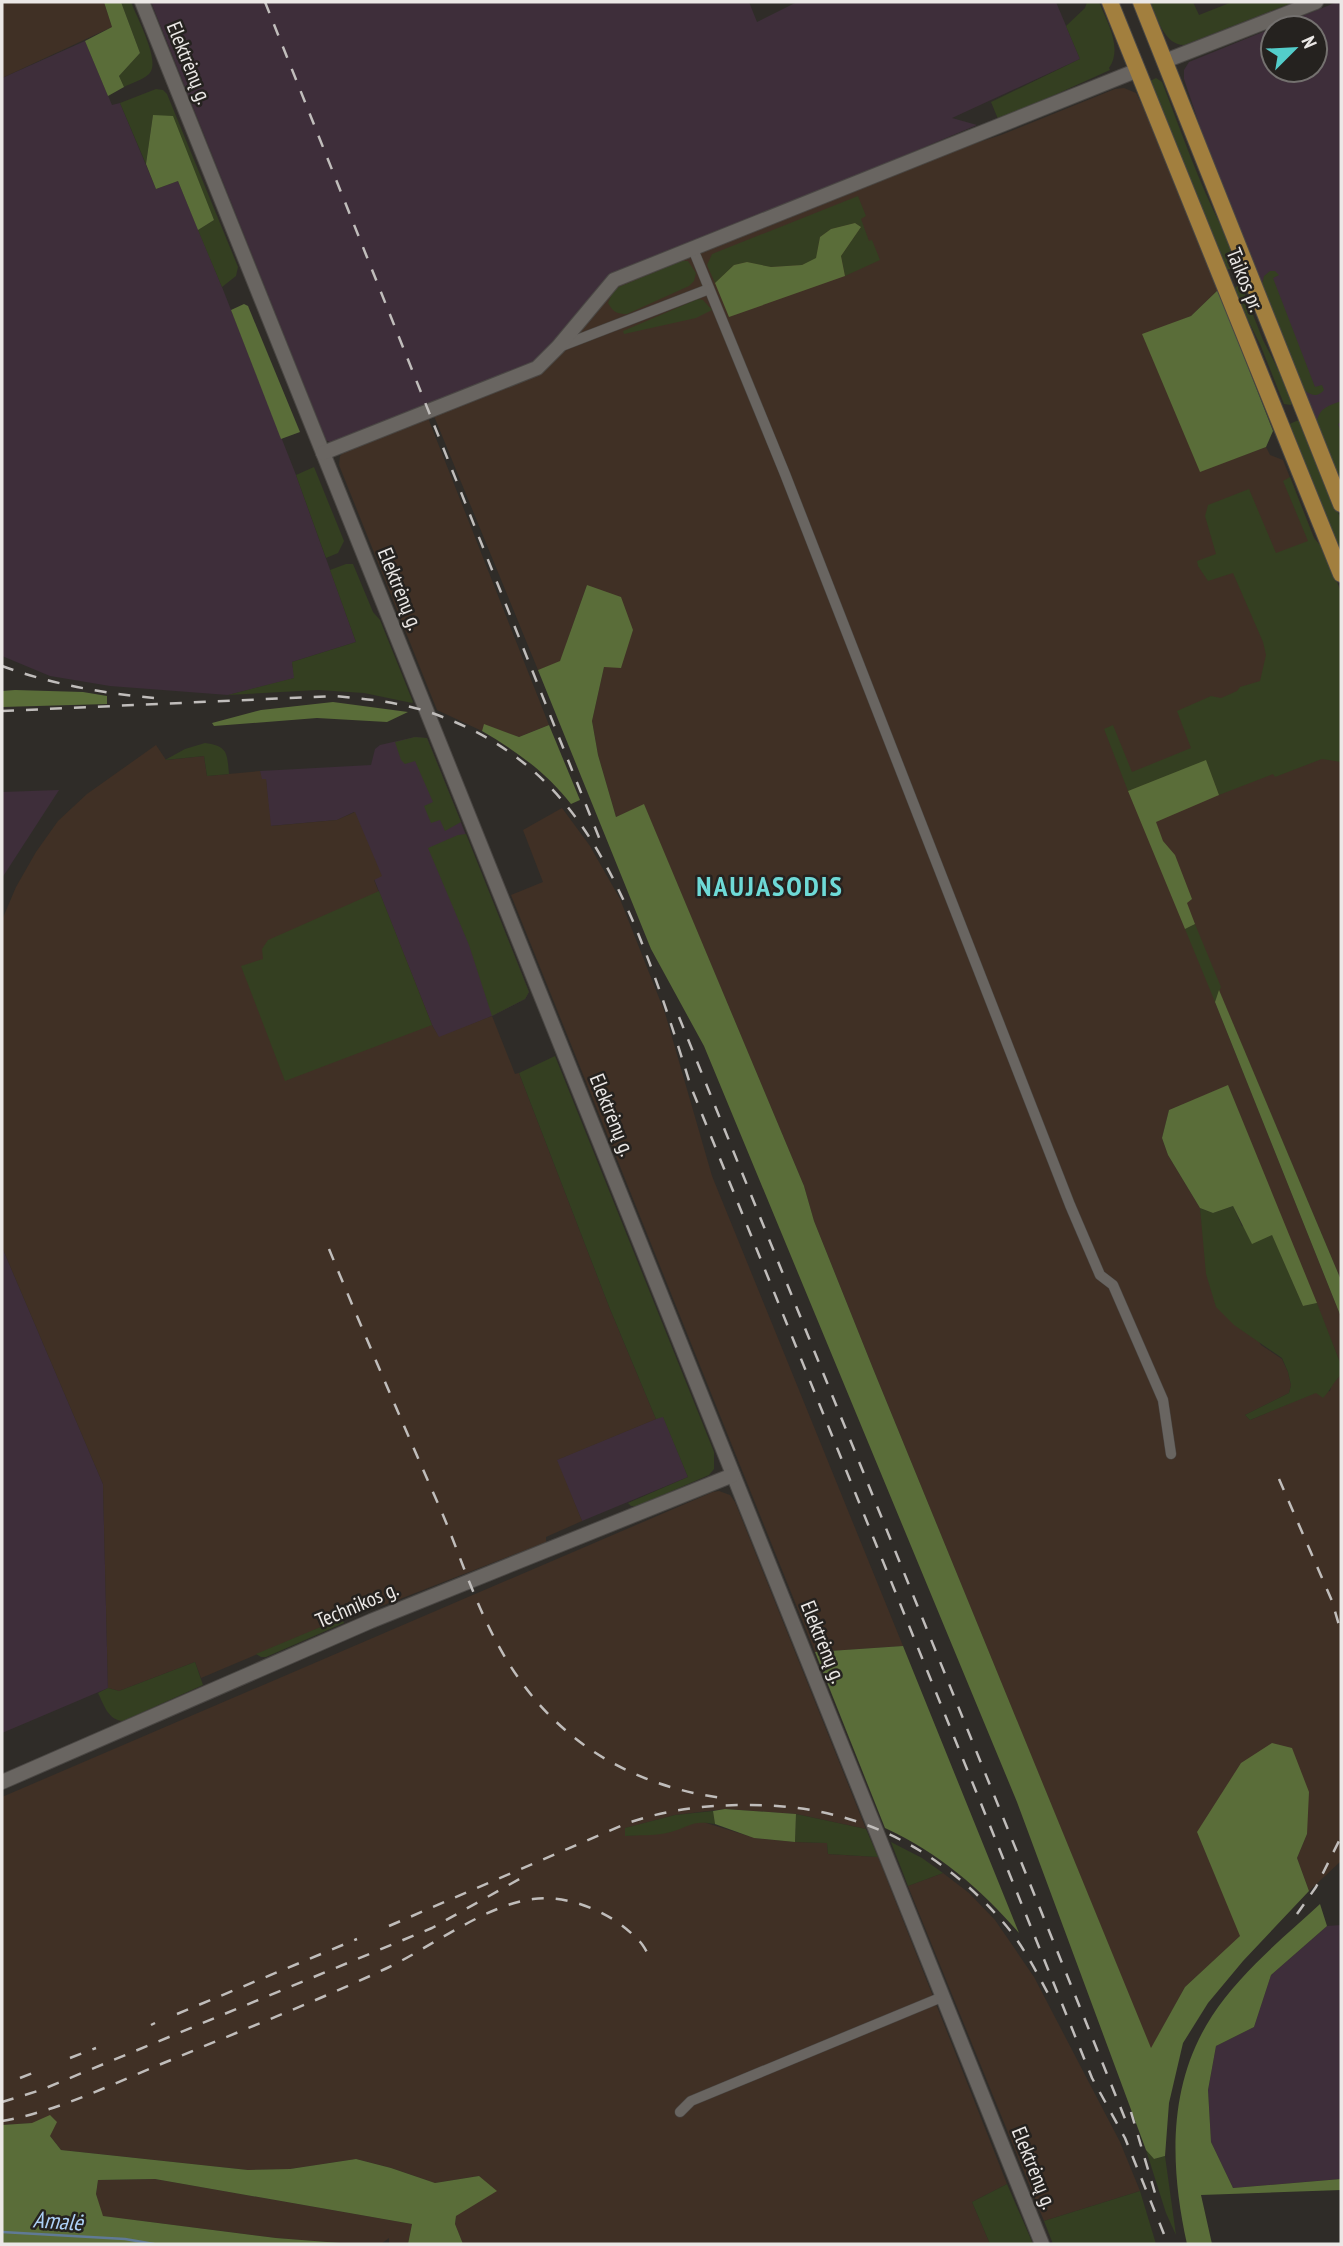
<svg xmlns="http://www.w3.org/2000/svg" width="1343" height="2246" font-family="'PT Sans Narrow',sans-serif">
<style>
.commercial{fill:#3e2e3a;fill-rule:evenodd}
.industrial{fill:#403025}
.green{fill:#343f21}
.forest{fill:#5a6d39}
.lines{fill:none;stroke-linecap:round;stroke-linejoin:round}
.stream{stroke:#607a95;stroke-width:2.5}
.street-casing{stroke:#4a4744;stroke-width:11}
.secondary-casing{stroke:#4a4744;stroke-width:16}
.primary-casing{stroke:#4a4744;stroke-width:18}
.street{stroke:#696561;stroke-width:10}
.secondary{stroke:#696561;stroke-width:14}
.primary{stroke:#a27f3e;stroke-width:16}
.rail{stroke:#c0bdbb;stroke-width:2.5;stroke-dasharray:12 12;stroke-linecap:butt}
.labels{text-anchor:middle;stroke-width:5;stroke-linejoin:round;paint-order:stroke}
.street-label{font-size:21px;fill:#ebe8e6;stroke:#25221f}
.water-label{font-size:23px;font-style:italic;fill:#add0f6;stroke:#25221f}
.district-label{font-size:28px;font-weight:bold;letter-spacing:2px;fill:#6edad7;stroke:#25221f}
</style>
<rect width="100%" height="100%" fill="#2f2c28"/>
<!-- commercial -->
<g class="commercial">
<polygon points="151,2 749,2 757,22 797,2 1056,2 1080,59 952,118 977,125 796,201 534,365 333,444 326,440"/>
<path d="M1337,2H1341V486L1214,168L1184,79V70L1189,62ZM1273,28H1315V70H1273Z"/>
<polygon points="85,41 112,105 120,103 156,189 178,181 222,287 296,475 356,642 292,662 295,678 228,695 110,686 50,676 2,656 2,78"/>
<polygon points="415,737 427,738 529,992 525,999 492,1016 439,1038 432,1025 374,879 381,876 354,812 337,820 270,826 266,780 261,779 260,771 371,765 375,749 380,745"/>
<polygon points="59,790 2,878 2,792"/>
<polygon points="2,1247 103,1484 108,1688 2,1733"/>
<polygon points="663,1416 688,1477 582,1521 556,1460"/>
<polygon points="1341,1925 1341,2179 1233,2188 1211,2142 1208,2090 1216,2046 1254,2027 1271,1975 1327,1926"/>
</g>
<!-- industrial -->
<g class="industrial">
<polygon points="2,2 104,2 112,27 2,78"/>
<polygon points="1124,88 1136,93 1141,103 1144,103 1218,290 1191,316 1143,335 1200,471 1266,447 1270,455 1283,460 1314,538 1324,550 1341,592 1341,1280 1219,991 1215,1002 1341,1317 1341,1365 1228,1086 1169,1110 1162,1138 1168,1155 1200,1208 1204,1240 1261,1345 1282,1359 1288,1372 1291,1385 1289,1393 1245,1415 1250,1420 1316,1392 1330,1391 1332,1383 1341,1375 1341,1861 1309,1891 1297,1858 1307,1834 1197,1832 1241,1936 1185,1987 1151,2049 874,1371 814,1221 804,1186 644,805 616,817 598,755 592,721 604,667 587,585 560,662 538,670 434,416 539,374 612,287 964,147 1001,135 1115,89"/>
<polygon points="428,418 549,725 519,737 484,725 482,731 437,710 339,465 340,456 344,452"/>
<polygon points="156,745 166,760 204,756 207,776 260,771 262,779 266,779 271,826 337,820 355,812 382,876 374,880 432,1025 439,1037 492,1016 515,1074 519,1073 610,1309 656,1419 557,1460 582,1521 546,1537 546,1542 400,1599 381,1606 376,1604 201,1678 195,1662 119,1691 108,1688 103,1484 2,1247 2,920 16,887 36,852 58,821 87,794"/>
<polygon points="562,808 590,846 620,899 665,1013 712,1176 903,1646 815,1652 511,895 543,882 523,830"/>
<polygon points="719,1491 730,1495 735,1502 866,1829 796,1814 725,1809 675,1815 626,1828 625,1836 670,1832 690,1823 703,1822 755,1838 795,1842 827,1843 828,1854 878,1857 1007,2184 972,2202 990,2244 463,2244 455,2224 456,2216 479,2176 435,2183 391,2168 356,2159 290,2169 248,2170 61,2150 50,2136 32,2123 2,2125 2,1797 713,1492"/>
<polygon points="943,1873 969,1893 995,1920 1034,1977 1120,2142 1140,2191 1044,2221 908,1886"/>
<polygon points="155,2179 412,2224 408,2244 389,2244 389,2238 381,2244 353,2244 276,2238 102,2216 96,2194 98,2180"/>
</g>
<!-- green -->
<g class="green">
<path d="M121,2H131C136,16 162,63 149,74C143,80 131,83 124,87L119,76L140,53Z"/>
<path d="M1087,2H1099C1107,22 1123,48 1109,68L1110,70L1003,118L998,119L991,102L1080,59L1066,26L1085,8Z"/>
<path d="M1150,2H1193L1199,15L1232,2H1294L1184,45C1164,45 1157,17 1150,2Z"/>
<path d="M1156,78L1162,82C1181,131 1198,181 1222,228C1228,239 1239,256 1235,269H1227L1224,266L1150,84V81Z"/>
<polygon points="156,89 163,90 167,94 238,267 236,276 222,287 198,230 214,220 153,115 146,164 120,103"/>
<polygon points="858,196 866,216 861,219 869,241 872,240 880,260 845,276 841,256 861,227 855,223 831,229 820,237 816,259 802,265 770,267 747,262 734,265 715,283 707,265 712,254"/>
<path d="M682,261H688L696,273L694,281L689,286L627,314C617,314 613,312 608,303L614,289Z"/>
<path d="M1270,271H1275L1279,275L1273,278L1315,387L1322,385L1324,390C1316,400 1306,393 1300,385L1262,285L1264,276Z"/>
<polygon points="1240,285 1242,287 1263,340 1293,399 1291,405 1284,404 1260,344 1234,292 1234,288"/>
<polygon points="698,299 703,300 712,310 696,318 624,334 623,331"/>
<path d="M1341,401V422L1338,424L1341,432V486L1317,421C1320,407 1329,406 1341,401Z"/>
<polygon points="1301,419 1341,520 1341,559 1287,425"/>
<polygon points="314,467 344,541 338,553 326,558 296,475"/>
<polygon points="1290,477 1314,538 1324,550 1341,592 1341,762 1322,759 1275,777 1273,774 1219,795 1206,761 1128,791 1104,729 1113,725 1132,772 1191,748 1177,711 1211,696 1221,698 1237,691 1240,687 1260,681 1266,655 1263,642 1233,573 1208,581 1198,566 1197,561 1216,554 1205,516 1208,505 1249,489 1276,553 1308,541 1283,481"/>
<polygon points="346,564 353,564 373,612 380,620 413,702 412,703 364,693 318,690 228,695 294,678 292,662 356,642 330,570"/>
<polygon points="415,737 427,738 461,822 445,831 440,820 431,823 424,806 433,802 415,761 405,764 401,760 395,742"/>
<path d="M205,743C228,746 227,753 229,774L207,776L204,756L165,760L185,749Z"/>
<polygon points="466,834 529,992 525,999 492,1016 469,945 428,848 458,835"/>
<polygon points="379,891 432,1025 285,1081 241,966 263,959 262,949 268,940"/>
<polygon points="1195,924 1221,987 1215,1002 1185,929"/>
<polygon points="555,1056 714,1452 714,1469 709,1475 637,1506 631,1506 628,1503 688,1477 663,1417 656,1419 610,1309 519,1073"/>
<path d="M1233,1206L1242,1226L1272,1234L1303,1306L1317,1303L1341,1365V1375C1333,1382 1331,1390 1323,1398L1316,1393L1250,1420L1245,1415L1289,1393L1291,1385L1288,1372L1282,1358L1234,1325L1216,1307L1206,1274L1200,1208L1213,1213Z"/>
<polygon points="342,1618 344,1623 266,1657 261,1657 256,1654"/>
<path d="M195,1662L203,1685L123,1721C108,1720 104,1705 98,1693L108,1688L119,1691Z"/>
<path d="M713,1811L715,1824C692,1820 691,1826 671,1832C657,1836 639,1835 625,1836V1828L675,1815Z"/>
<polygon points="796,1814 866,1829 878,1857 828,1854 827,1843 795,1842"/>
<polygon points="891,1842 922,1858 943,1873 908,1886"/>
<polygon points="1146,2150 1154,2159 1165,2156 1176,2235 1166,2213"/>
<polygon points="1007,2184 1033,2244 990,2244 972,2202"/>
<polygon points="1140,2191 1156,2244 1053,2244 1044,2221"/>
</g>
<!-- forest -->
<g class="forest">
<polygon points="104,2 121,2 140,53 119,76 124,87 108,96 85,41 112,27"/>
<polygon points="153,115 173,116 214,220 198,230 178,181 156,189 146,164"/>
<polygon points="855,223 861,227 841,256 845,276 729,317 715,283 734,265 747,262 771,267 802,265 816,258 820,237 831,229"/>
<polygon points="1218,290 1273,431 1266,447 1200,472 1142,334 1191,316"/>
<polygon points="244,304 248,306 300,432 281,439 231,310"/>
<polygon points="587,585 621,597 633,630 621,668 604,667 592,721 598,755 616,817 644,804 804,1186 814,1221 874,1371 1151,2048 1185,1987 1240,1936 1197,1832 1241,1763 1272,1743 1292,1748 1309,1792 1307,1834 1297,1858 1309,1891 1243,1961 1208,2003 1183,2043 1169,2103 1165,2156 1154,2159 1146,2150 1017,1802 704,1046 651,949 538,670 560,661"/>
<polygon points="15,690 83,692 107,696 107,704 2,707 2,691"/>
<polygon points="333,702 408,712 387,722 317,718 214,726 212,723 261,710"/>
<path d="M484,724L519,737L549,725L580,800L571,804C546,772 516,751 482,731Z"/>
<polygon points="1206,760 1219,795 1156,822 1163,841 1175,855 1192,899 1187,903 1195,924 1185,929 1128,791"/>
<polygon points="1219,990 1341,1280 1341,1317 1215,1002"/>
<polygon points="1228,1085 1317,1303 1303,1306 1272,1235 1252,1244 1233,1206 1213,1213 1200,1208 1168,1155 1162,1138 1169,1110"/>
<path d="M903,1646L1019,1933C981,1889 939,1853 885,1828L815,1652Z"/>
<polygon points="725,1809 796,1814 795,1842 754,1838 715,1824 713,1811"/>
<path d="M1320,1904L1327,1926L1271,1975L1254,2027L1216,2046L1208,2090L1211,2142L1233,2188L1341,2179V2190L1201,2195L1212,2244H1187C1170,2167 1167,2085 1212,2016C1240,1973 1283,1938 1320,1904Z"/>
<polygon points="50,2115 57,2122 50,2136 61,2150 248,2170 290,2169 356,2159 391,2168 435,2183 479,2176 497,2191 456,2216 455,2224 463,2244 408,2244 412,2224 155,2179 98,2180 96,2194 103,2216 276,2238 353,2244 2,2244 2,2125 32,2123"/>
</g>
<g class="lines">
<!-- stream -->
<polyline class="stream" points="2,2232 125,2239 154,2244"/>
<defs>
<g id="street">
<polyline points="693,249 785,474 1070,1205 1100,1275 1113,1285 1163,1400 1171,1454"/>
<polyline points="559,347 709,289"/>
<polyline points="680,2112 691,2101 942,1997"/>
</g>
<g id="secondary">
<polyline points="142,2 1042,2244"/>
<polyline points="1165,61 1316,2"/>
<polyline points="323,453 537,368 558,347 614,280 1138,70"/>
<polyline points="2,1782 371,1621 733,1475"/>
</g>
<g id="primary">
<polyline points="1110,2 1341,574"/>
<polyline points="1141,2 1341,504"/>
</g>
</defs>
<!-- street casing -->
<use href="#street" class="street-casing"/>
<!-- secondary casing -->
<use href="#secondary" class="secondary-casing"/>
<!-- primary casing -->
<use href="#primary" class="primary-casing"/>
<!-- street -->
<use href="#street" class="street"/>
<!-- secondary -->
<use href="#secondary" class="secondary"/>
<!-- primary -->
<use href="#primary" class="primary"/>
<!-- rail -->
<g class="rail">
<polyline points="265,2 600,840"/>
<path d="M2,666C51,684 101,693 154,698"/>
<path d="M2,711L335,696C367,699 398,702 429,712C540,750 591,823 635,926C657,979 674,1032 691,1087L1092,2078L1125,2138L1168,2244"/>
<polyline points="679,1017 1128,2126"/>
<path d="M329,1249C365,1336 402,1422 440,1508C459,1552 473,1598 496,1641C543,1731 620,1784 722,1798"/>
<polyline points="1279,1479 1332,1601 1341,1632"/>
<polyline points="1297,1914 1316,1887 1341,1837"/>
<path d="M389,1926L625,1824C665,1810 703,1805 745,1805C850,1804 934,1843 1003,1922C1024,1946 1038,1975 1053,2003"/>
<polyline points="177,2014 357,1939"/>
<polyline points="151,2025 155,2023"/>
<polyline points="70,2058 96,2048"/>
<polyline points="20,2078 35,2072"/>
<polyline points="2,2102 41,2090 432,1928 523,1877"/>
<polyline points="1131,2112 1155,2193"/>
<path d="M2,2121C60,2111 116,2082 171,2060C242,2030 315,2002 385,1969C430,1948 485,1905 533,1899C568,1894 614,1913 638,1940C643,1944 646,1951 650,1957"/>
</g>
</g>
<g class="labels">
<!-- street labels -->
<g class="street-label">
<text transform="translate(189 63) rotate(68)" y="7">Elektrėnų g.</text>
<text transform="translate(1245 280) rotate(68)" y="7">Taikos pr.</text>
<text transform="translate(400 589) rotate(68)" y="7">Elektrėnų g.</text>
<text transform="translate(612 1115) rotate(68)" y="7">Elektrėnų g.</text>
<text transform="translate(357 1605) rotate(-23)" y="7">Technikos g.</text>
<text transform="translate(823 1642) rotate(68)" y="7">Elektrėnų g.</text>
<text transform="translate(1034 2168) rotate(68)" y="7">Elektrėnų g.</text>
</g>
<!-- water labels -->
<g class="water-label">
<text transform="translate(58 2221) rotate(4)" y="8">Amalė</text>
</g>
<!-- district labels -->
<g class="district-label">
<text x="770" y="896">NAUJASODIS</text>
</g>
</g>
<!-- border -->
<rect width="1343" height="2246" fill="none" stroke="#ebe8e6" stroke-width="7"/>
<!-- north arrow -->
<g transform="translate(1294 49) rotate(66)"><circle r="33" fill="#25221f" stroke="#74716f" stroke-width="2"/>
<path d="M0-5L12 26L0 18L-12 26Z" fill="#53cdca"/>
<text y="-10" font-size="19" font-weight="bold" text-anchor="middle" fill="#ebe8e6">N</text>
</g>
</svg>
